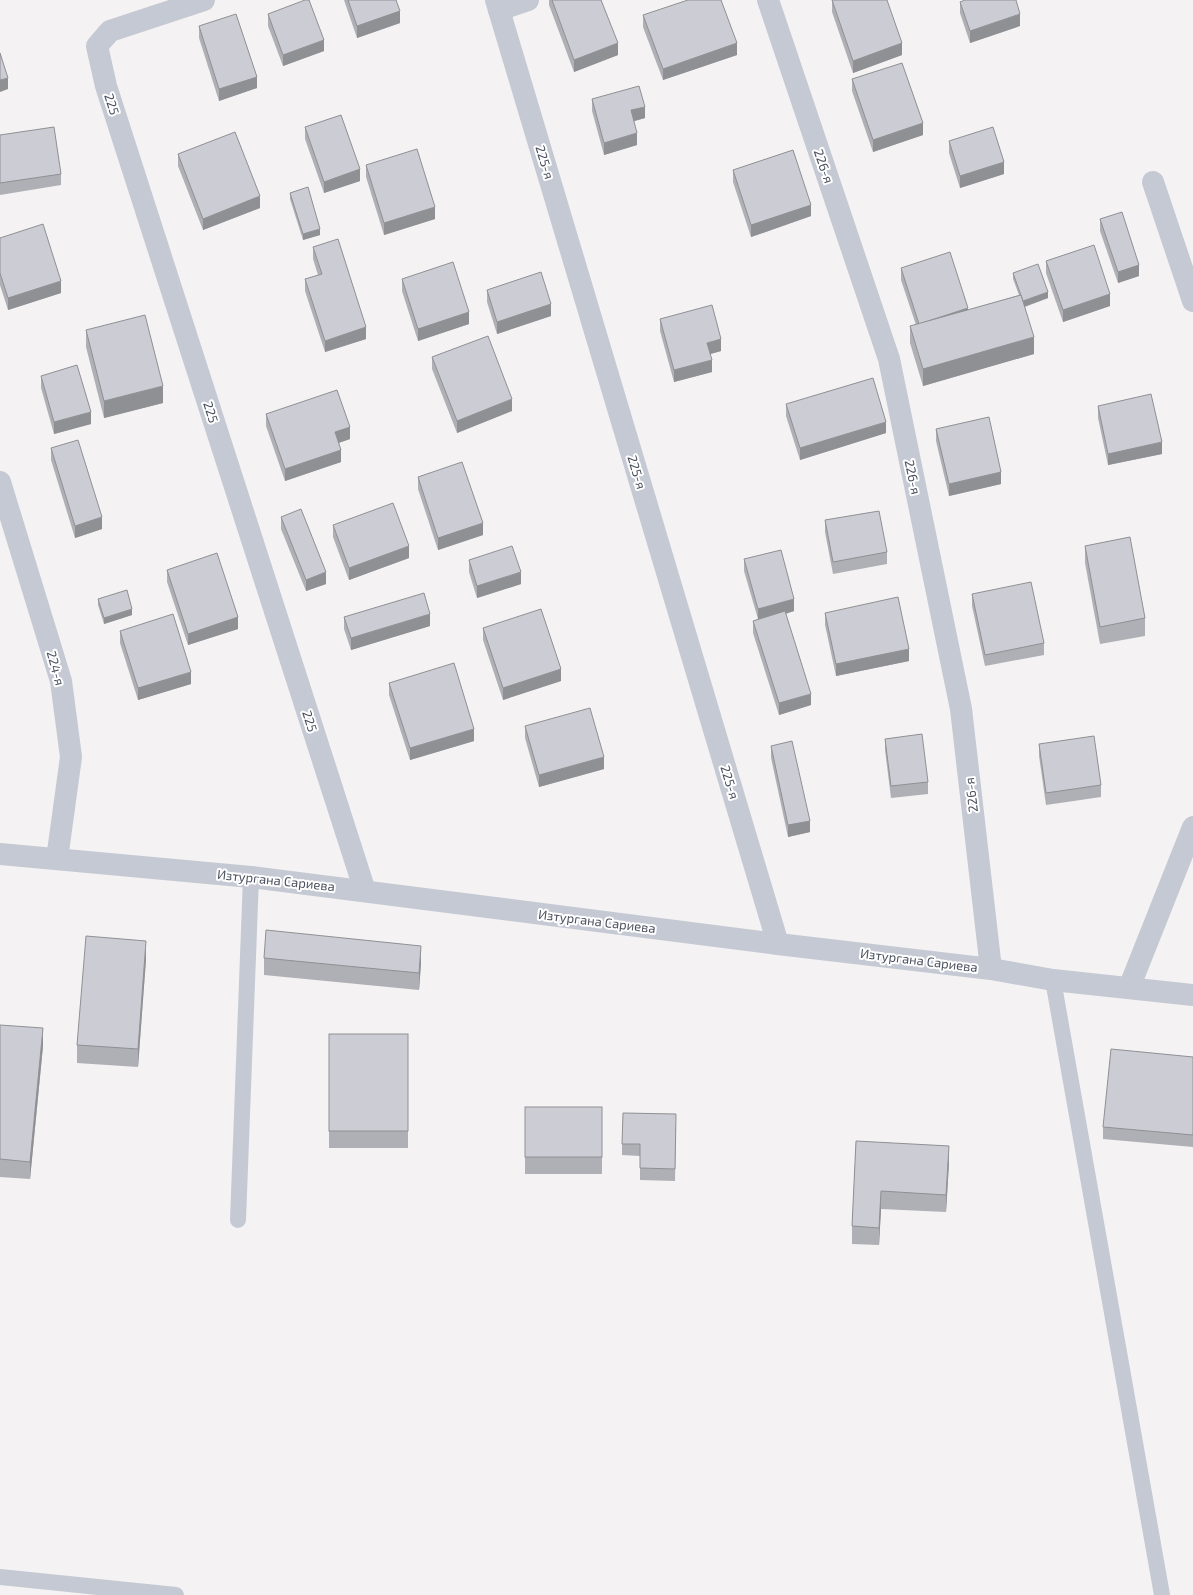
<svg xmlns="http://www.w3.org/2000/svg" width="1193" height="1595" font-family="'Exo 2',sans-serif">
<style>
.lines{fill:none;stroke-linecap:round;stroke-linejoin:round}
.service{stroke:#c4c9d3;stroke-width:16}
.minor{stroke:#c4c9d3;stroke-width:22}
.tertiary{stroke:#c4c9d3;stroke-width:22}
.wall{fill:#afb0b6}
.shaded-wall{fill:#8f9094}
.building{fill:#cccdd4;stroke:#8f9094}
.labels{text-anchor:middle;stroke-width:4;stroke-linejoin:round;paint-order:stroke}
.street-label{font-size:13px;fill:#4a515f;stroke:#fff}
</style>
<rect width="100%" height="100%" fill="#f4f2f2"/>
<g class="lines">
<!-- service -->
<g class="service">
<polyline points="1053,980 1162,1595"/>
<polyline points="238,1220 251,877"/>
<polyline points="0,1577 176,1595"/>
</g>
<!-- minor -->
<g class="minor">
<polyline points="204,0 110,31 97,46 106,86 365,891"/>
<polyline points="496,0 778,944"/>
<polyline points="768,0 889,359 961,709 991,969"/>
<polyline points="499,10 528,0"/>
<polyline points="1153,182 1193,301"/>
<polyline points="0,482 61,681 71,757 57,859"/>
<polyline points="1129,988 1193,827"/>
</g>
<!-- tertiary -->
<polyline class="tertiary" points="0,854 251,877 778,944 991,969 1053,980 1193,995"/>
</g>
<!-- wall -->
<g class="wall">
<polygon points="344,0 396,0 400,23 357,38"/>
<polygon points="549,0 601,0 618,55 574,72 549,5"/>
<polygon points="832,0 902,55 853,73 832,12"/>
<polygon points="960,2 1020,26 970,43 960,13"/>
<polygon points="268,14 324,51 283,66 268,26"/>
<polygon points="643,15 737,55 663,80 643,27"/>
<polygon points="199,26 257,88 219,101 199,38"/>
<polygon points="852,79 923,135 873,152 852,91"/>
<polygon points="592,99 645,118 634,121 637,145 604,155 592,111"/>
<polygon points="305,127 360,181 324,193 305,139"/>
<polygon points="0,135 61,174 61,185 0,195"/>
<polygon points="949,141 1004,174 960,188 949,153"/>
<polygon points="178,154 260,208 203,230 178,166"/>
<polygon points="366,165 435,219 384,235 366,177"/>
<polygon points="733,170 811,216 751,237 733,182"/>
<polygon points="290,193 320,235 303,240 290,199"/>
<polygon points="1100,219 1139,276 1118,283 1100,231"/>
<polygon points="0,238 61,293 8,310 0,285"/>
<polygon points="313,247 366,339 325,352 305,291 305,279 318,275 313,259"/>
<polygon points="1046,261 1110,306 1063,322 1046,273"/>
<polygon points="901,268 968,310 1019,295 1013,279 1013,273 1048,298 1025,307 1034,354 923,386 910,343 910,326 916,325 901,280"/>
<polygon points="402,279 469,324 418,341 402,291"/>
<polygon points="487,290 551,316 497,334 487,302"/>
<polygon points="660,319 721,351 710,354 712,372 674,382 660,331"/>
<polygon points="86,330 163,403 104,418 86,347"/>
<polygon points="432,357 512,411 457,433 432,369"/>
<polygon points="41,376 91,424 54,434 41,388"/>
<polygon points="786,404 886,433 800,460 786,416"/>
<polygon points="1098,406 1162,454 1108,465 1098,418"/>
<polygon points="266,414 350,439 339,443 341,462 285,481 266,426"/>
<polygon points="936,429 1001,484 949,496 936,441"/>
<polygon points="51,448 102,529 75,538 51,460"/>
<polygon points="418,477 483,535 438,550 418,489"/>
<polygon points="281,517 326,584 306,591 281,529"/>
<polygon points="825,520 887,552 887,564 833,574 825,532"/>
<polygon points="333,525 409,558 349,580 333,537"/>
<polygon points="1085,546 1145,618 1145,636 1100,644 1085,563"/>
<polygon points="744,559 794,611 786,614 811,705 779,715 753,633 753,621 758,619 744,571"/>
<polygon points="469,560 521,584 477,598 469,572"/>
<polygon points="167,570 238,629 188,645 167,582"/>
<polygon points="972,594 1044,643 1044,655 985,666 972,606"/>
<polygon points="98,599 132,615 104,624 98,605"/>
<polygon points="825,613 909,661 836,676 825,625"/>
<polygon points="344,617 430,626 351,650 344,629"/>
<polygon points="483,628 561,681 503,700 483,640"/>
<polygon points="120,631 191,684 138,700 120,643"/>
<polygon points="389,683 474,741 410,760 389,695"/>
<polygon points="525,726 604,769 539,787 525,738"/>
<polygon points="885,739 928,782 928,794 891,798 885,750"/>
<polygon points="1039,744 1101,785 1101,797 1046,805 1039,756"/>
<polygon points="771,746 810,832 788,837 771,758"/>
<polygon points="264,958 421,963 419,990 264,975"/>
<polygon points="146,959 138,1067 77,1063 77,1045"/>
<polygon points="0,1025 43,1046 30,1179 0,1177"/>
<rect x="329" y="1034" width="79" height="114"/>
<polygon points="1193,1057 1193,1147 1103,1139 1103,1127"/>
<rect x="525" y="1107" width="77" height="67"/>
<polygon points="676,1126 675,1181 640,1180 640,1156 622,1155 622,1144"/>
<polygon points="856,1141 949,1163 946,1212 881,1209 879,1245 852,1244 852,1226"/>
</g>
<!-- shaded-wall -->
<g class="shaded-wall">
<polygon points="400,11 400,23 357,38 357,26"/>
<polygon points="1020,14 1020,26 970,43 970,31"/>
<polygon points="324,40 324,51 283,66 283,55"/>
<polygon points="618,43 618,55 574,72 574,60"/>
<polygon points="737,43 737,55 663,80 663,69"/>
<polygon points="902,43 902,55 853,73 853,61"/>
<polygon points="257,77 257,88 219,101 219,89"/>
<polygon points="8,78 8,89 0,92 0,80"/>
<polygon points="645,107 645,118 631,122 631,110"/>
<polygon points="923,123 923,135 873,152 873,140"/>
<polygon points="637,133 637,145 604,155 604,143"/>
<polygon points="1004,162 1004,174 960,188 960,176"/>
<polygon points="360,169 360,181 324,193 324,182"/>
<polygon points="260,196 260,208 203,230 203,219"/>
<polygon points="811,205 811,216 751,237 751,225"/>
<polygon points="435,207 435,219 384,235 384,223"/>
<polygon points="320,229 320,235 303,240 303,234"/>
<polygon points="1139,265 1139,276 1118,283 1118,272"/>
<polygon points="61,281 61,293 8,310 8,298"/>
<polygon points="1048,292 1048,298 1023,307 1023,301"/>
<polygon points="1110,294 1110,306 1063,322 1063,310"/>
<polygon points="551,304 551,316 497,334 497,322"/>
<polygon points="968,308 968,320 919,324"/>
<polygon points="469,312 469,324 418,341 418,329"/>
<polygon points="366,327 366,339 325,352 325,341"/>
<polygon points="1034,337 1034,354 923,386 923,369"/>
<polygon points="721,339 721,351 707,355 707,343"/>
<polygon points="712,360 712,372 674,382 674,370"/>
<polygon points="163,386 163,403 104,418 104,401"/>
<polygon points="512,399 512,411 457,433 457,421"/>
<polygon points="91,412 91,424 54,434 54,422"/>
<polygon points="886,422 886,433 800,460 800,448"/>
<polygon points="350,427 350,439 335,444 335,432"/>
<polygon points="1162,442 1162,454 1108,465 1108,454"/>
<polygon points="341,450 341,462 285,481 285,469"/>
<polygon points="1001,472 1001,484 949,496 949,484"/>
<polygon points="102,517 102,529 75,538 75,526"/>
<polygon points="483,523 483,535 438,550 438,538"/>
<polygon points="409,546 409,558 349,580 349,568"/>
<polygon points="326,572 326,584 306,591 306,580"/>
<polygon points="521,572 521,584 477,598 477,586"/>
<polygon points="794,599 794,611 758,621 758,609"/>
<polygon points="132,609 132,615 104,624 104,618"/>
<polygon points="430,614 430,626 351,650 351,638"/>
<polygon points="238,617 238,629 188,645 188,634"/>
<polygon points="909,649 909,661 836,676 836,664"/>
<polygon points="561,669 561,681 503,700 503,688"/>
<polygon points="191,672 191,684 138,700 138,688"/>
<polygon points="811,694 811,705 779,715 779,703"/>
<polygon points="474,729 474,741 410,760 410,748"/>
<polygon points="604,757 604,769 539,787 539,775"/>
<polygon points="810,821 810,832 788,837 788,825"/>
<polygon points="146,941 146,959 138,1067 138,1049"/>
<polygon points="421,946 421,963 419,990 419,973"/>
<polygon points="43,1028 43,1046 30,1179 30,1162"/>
<polygon points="949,1146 949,1163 946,1212 946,1195"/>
<polygon points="881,1191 881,1209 879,1245 879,1228"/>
</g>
<!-- building -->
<g class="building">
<polygon points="305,0 309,0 324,40 283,55 268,14"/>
<polygon points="348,0 396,0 400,11 357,26"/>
<polygon points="552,0 601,0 618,43 574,60"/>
<polygon points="688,0 721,0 737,43 663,69 643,15"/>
<polygon points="832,0 887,0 902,43 853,61"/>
<polygon points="965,0 1016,0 1020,14 970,31 960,2"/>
<polygon points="236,14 257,77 219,89 199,26"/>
<polygon points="0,53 8,78 0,80"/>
<polygon points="902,63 923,123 873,140 852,79"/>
<polygon points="639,86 645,107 631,110 637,133 604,143 592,99"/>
<polygon points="341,115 360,169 324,182 305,127"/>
<polygon points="54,127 61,174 0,183 0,135"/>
<polygon points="993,127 1004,162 960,176 949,141"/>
<polygon points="235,132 260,196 203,219 178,154"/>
<polygon points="417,149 435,207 384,223 366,165"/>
<polygon points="793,150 811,205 751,225 733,170"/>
<polygon points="308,187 320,229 303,234 290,193"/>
<polygon points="1122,212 1139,265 1118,272 1100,219"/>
<polygon points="43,224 61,281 8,298 0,273 0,238"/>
<polygon points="338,239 366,327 325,341 305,279 322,274 313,247"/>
<polygon points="1094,245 1110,294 1063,310 1046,261"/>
<polygon points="950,252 968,308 919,324 901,268"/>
<polygon points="453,262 469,312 418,329 402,279"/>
<polygon points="1038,264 1048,292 1023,301 1013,273"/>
<polygon points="541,272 551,304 497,322 487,290"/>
<polygon points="1021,295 1034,337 923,369 910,326"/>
<polygon points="712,305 721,339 707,343 712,360 674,370 660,319"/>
<polygon points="145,315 163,386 104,401 86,330"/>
<polygon points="488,336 512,399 457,421 432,357"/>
<polygon points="77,365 91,412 54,422 41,376"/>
<polygon points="873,378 886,422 800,448 786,404"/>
<polygon points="337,390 350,427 335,432 341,450 285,469 266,414"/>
<polygon points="1151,394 1162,442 1108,454 1098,406"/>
<polygon points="989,417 1001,472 949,484 936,429"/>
<polygon points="78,440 102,517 75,526 51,448"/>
<polygon points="462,462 483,523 438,538 418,477"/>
<polygon points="393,503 409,546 349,568 333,525"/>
<polygon points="301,509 326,572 306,580 281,517"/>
<polygon points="879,511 887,552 833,562 825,520"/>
<polygon points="1130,537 1145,618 1100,627 1085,546"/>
<polygon points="512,546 521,572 477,586 469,560"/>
<polygon points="781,550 794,599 758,609 744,559"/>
<polygon points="217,553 238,617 188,634 167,570"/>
<polygon points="1031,582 1044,643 985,655 972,594"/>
<polygon points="127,590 132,609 104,618 98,599"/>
<polygon points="424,593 430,614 351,638 344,617"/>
<polygon points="898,597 909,649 836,664 825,613"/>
<polygon points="541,609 561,669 503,688 483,628"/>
<polygon points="785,611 811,694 779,703 753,621"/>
<polygon points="173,614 191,672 138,688 120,631"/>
<polygon points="454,663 474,729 410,748 389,683"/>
<polygon points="590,708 604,757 539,775 525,726"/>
<polygon points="922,734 928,782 891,786 885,739"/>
<polygon points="1094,736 1101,785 1046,793 1039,744"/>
<polygon points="792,741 810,821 788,825 771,746"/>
<polygon points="266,930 421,946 419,973 264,958"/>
<polygon points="86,936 146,941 138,1049 77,1045"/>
<polygon points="0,1025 43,1028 30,1162 0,1159"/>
<rect x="329" y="1034" width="79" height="97"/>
<polygon points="1111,1049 1193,1057 1193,1135 1103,1127"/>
<rect x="525" y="1107" width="77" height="50"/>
<polygon points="623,1113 676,1114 675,1169 640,1168 640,1144 622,1144"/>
<polygon points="856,1141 949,1146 946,1195 881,1191 879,1228 852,1226"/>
</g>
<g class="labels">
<!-- street labels -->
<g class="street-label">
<text transform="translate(112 104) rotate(72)" y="5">225</text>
<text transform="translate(545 162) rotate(73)" y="5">225-я</text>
<text transform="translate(824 166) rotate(71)" y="5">226-я</text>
<text transform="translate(211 412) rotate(72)" y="5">225</text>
<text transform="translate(637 472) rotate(73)" y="5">225-я</text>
<text transform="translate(913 477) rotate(78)" y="5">226-я</text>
<text transform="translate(56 668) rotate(75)" y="5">224-я</text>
<text transform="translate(310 721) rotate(72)" y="5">225</text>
<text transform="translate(730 782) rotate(73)" y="5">225-я</text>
<text transform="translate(971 795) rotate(-97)" y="5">226-я</text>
<text transform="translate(276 880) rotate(6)" y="5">Изтургана Сариева</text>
<text transform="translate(597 921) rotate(7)" y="5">Изтургана Сариева</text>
<text transform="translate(919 960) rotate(7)" y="5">Изтургана Сариева</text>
</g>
</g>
</svg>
